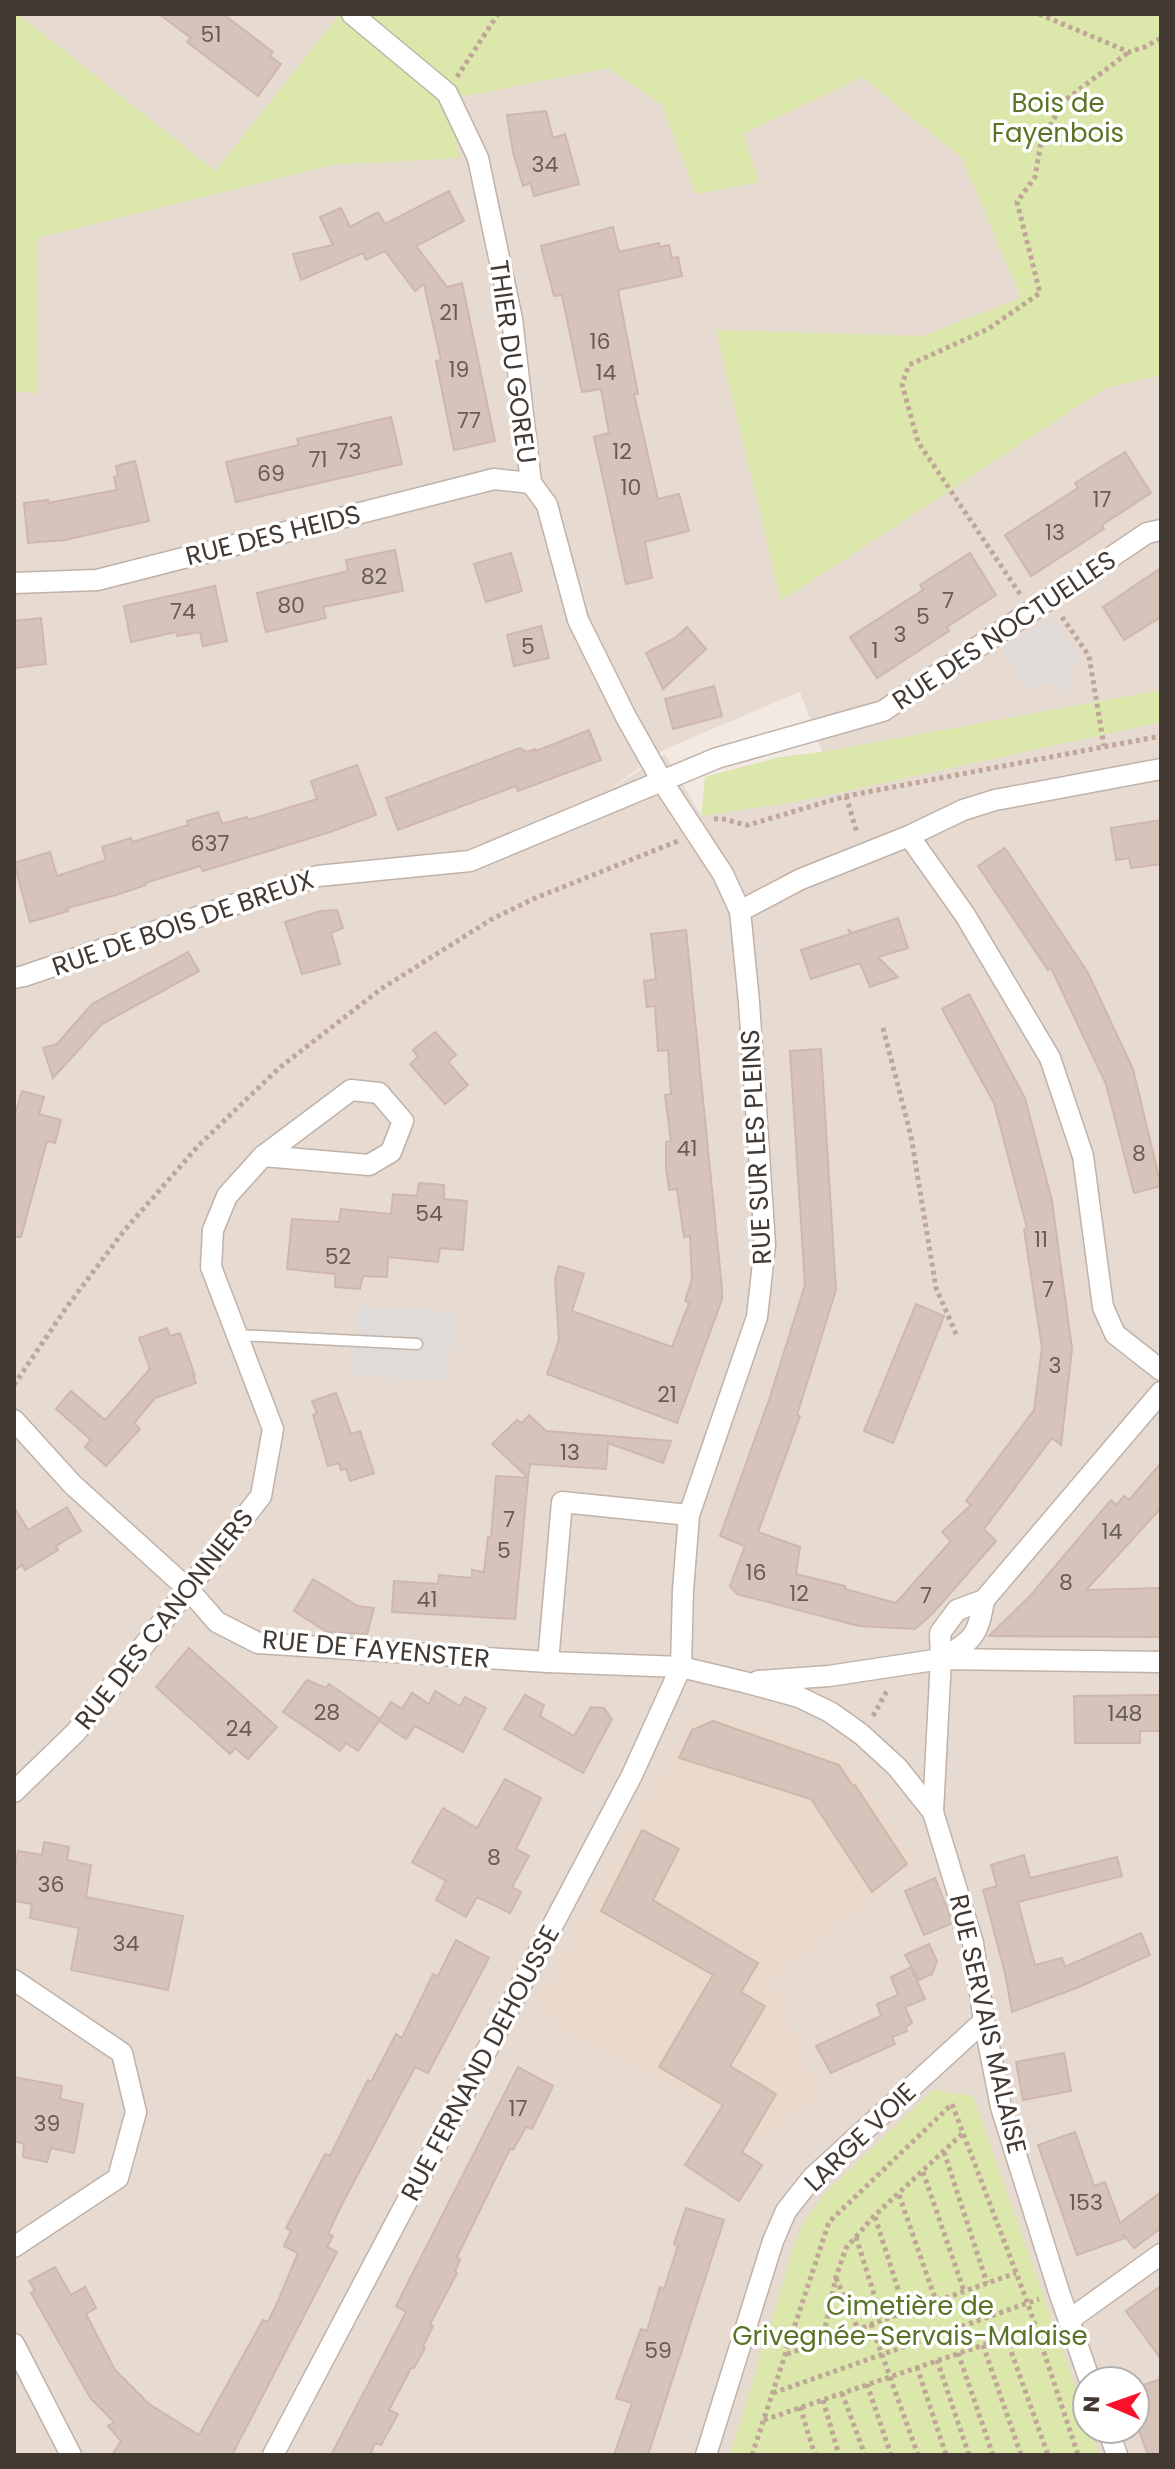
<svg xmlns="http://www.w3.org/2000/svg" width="1175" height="2469" font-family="Poppins,sans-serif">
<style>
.residential{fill:#e6dad1;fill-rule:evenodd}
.education{fill:#ebdacc}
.green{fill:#dbe7ab}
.parking{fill:#dfdbd9}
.building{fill:#d6c4bb;stroke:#ceb7ac;stroke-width:2}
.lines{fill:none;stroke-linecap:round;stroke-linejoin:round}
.lane-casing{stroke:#c0b2a9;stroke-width:13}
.street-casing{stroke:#c0b2a9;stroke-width:23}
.path{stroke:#bfa697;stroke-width:5;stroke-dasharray:4 4;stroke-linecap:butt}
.lane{stroke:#fff;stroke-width:10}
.street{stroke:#fff;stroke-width:20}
.labels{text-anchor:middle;stroke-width:7;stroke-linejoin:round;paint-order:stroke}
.number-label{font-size:22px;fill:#685c55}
.park-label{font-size:26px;fill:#597427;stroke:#fff}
.street-label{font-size:26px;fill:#433933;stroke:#fff}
</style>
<rect width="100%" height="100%" fill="#f2e9e3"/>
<!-- residential -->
<g class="residential">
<polygon points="18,14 340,14 215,171"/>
<path d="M608,68L662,105L696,194L759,182L742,134L862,76L962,158L1021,299L923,336L716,331L1105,388L1161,375V690L822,752L800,692L665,749L605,793L665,754L701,816L801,801L1161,722V2455H14V391L38,394L37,238L332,165L459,158L445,96L450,99ZM1087,2381H1135V2429H1087Z"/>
</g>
<!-- education -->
<polygon class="education" points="716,1714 847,1763 915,1860 772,1981 818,2095 761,2136 534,2011 633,1825 690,1723"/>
<!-- green -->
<g class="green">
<polygon points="14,14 18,14 215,171 340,14 1161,14 1161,375 1106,388 781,601 716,330 922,336 1021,298 962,158 862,77 743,134 759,182 696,194 662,105 608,68 450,99 446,98 460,158 332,165 37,238 38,394 14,391"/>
<polygon points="1161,690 1161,722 801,801 701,816 705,777 780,757 822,752"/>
<polygon points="933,2090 973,2096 1087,2419 1087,2429 1091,2429 1100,2455 730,2455 796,2240 803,2223 823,2195"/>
</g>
<!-- parking -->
<g class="parking">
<polygon points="1053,616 1082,660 1065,670 1073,683 1056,694 1048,681 1030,692 1002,650"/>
<polygon points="357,1306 453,1312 448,1381 353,1375"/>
</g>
<!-- building -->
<g class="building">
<polygon points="159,14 223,14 273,52 270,56 281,64 258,96 187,42 191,38"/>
<polygon points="546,111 553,138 565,134 579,184 534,196 530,183 523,186 513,152 507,115"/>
<polygon points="449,191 464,221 416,246 447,287 462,283 495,441 454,450 436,361 441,360 424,284 415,291 385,251 366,260 363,253 301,280 293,254 333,245 320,217 341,208 350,227 378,212 385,224"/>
<polygon points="613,227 619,252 659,243 659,247 669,245 672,258 678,257 682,276 618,290 638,394 634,394 658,499 679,494 689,531 645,542 652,578 626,584 594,437 609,433 601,389 582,392 562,295 554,296 541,246"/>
<polygon points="391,417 402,464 236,502 226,462 299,445 297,439"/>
<polygon points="1125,452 1151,493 1102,525 1104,529 1031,576 1005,535 1078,488 1075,483"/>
<polygon points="135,461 149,521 65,540 28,543 24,503 48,500 48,503 117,490 114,477 118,476 116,466"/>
<polygon points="395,550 403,591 323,607 326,618 266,632 257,593 348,571 346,560"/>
<polygon points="511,553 522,591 486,602 474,564"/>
<polygon points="970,553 996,595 947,627 949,631 877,678 850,637 923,590 920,585"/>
<polygon points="1161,568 1161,617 1124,640 1103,607"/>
<polygon points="215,586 227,641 203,646 200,632 177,636 176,632 131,642 124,606"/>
<polygon points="41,618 46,664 14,668 14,621"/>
<polygon points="541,626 549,658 514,666 507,635"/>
<polygon points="687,627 706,649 663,689 646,653 675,638"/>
<polygon points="714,686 722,716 673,729 665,699"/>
<polygon points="589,730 601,760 518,791 516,786 398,830 386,798 520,748 527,752 535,749 536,751"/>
<polygon points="357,765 376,815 330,832 203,871 200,866 145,883 146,885 116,895 67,908 68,911 30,922 14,863 50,852 57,876 106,860 102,847 131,838 132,842 188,825 187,821 218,812 222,824 247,817 248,820 317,799 311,781"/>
<polygon points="1161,820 1161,864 1131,868 1129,858 1116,860 1111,828"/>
<polygon points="1005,848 1088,973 1133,1069 1161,1186 1134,1193 1106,1084 1051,968 1048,970 978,866"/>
<polygon points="337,910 343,928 331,933 340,964 302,974 285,922 321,911"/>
<polygon points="898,918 908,948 878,957 898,977 870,987 860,963 811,979 801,950 850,934 848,929 852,933"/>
<polygon points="686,930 722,1289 722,1299 677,1423 547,1374 559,1340 555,1279 559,1266 584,1274 572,1311 672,1347 689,1303 685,1301 692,1279 690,1236 684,1237 677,1189 669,1190 666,1167 666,1142 671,1141 665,1095 671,1094 668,1050 658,1051 655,1006 647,1007 644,981 656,979 651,934"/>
<polygon points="188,952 199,971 102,1024 53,1078 43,1048 57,1044 92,1004"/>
<polygon points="969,994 1025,1098 1052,1201 1072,1349 1061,1445 1052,1438 984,1529 996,1541 933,1613 915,1629 859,1626 737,1594 730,1586 745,1546 720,1536 770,1397 805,1285 790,1051 821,1049 836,1290 797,1415 800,1416 758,1532 800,1547 796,1574 845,1586 845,1589 896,1603 951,1541 942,1532 971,1505 966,1501 1034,1410 1042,1348 1024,1229 1027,1228 994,1103 942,1009"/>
<polygon points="435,1032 456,1055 448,1062 468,1085 445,1104 410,1064 418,1057 413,1050"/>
<polygon points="22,1091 44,1097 39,1114 61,1120 55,1143 47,1141 21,1237 14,1237 14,1118"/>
<polygon points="419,1183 444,1185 444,1199 467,1201 463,1250 440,1248 438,1262 388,1257 387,1277 363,1276 360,1289 335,1287 335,1274 287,1269 292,1219 339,1222 341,1209 391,1214 393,1194 417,1196"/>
<polygon points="916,1304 944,1316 893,1443 864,1431"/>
<polygon points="167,1328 170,1336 180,1333 195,1376 193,1376 196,1383 155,1398 134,1423 140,1429 106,1466 85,1447 91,1440 56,1409 71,1391 105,1420 150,1369 139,1338"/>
<polygon points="336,1393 351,1434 360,1431 374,1473 350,1481 346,1469 341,1470 339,1463 328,1466 313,1415 317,1413 312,1401"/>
<polygon points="529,1415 546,1431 671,1441 663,1463 608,1443 606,1469 530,1464 528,1478 492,1444 517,1420 522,1423"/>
<polygon points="1161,1463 1161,1508 1086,1590 1161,1588 1161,1637 989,1636 1030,1596 1111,1500 1116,1505 1124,1496 1129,1500"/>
<polygon points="496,1476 528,1478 515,1619 392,1612 394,1581 438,1584 439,1575 472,1578 472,1570 484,1572 488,1537 491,1537"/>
<polygon points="14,1507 28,1530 67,1507 81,1531 56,1546 58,1550 25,1570 22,1565 14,1571"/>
<polygon points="313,1579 358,1606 374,1608 367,1634 327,1632 294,1611"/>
<polygon points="189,1648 277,1727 248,1759 235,1748 230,1754 156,1687"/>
<polygon points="307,1680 326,1688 329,1684 380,1719 391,1702 402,1709 412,1693 429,1704 435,1691 460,1706 465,1697 486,1708 463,1752 415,1726 406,1739 379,1721 358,1751 346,1743 340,1751 283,1712"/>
<polygon points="525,1695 544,1705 540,1716 574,1736 591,1707 604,1708 612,1719 583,1773 504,1729"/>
<polygon points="1161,1695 1161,1731 1140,1731 1140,1743 1075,1743 1074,1696"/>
<polygon points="713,1721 839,1765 853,1786 855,1785 907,1864 872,1892 811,1799 679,1758 692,1730"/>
<polygon points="505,1779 541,1798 516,1849 529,1856 512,1887 521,1892 510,1913 477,1897 466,1917 436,1900 446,1881 412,1862 443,1808 477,1828"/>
<polygon points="642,1830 679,1849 653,1900 758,1963 741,1992 765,2006 730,2066 776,2094 742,2152 762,2165 739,2201 685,2165 723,2105 659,2067 713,1975 601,1911"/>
<polygon points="44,1842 69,1847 67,1860 91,1865 86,1897 183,1916 168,1990 71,1970 79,1928 30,1918 32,1904 14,1901 14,1872 18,1851 42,1855"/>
<polygon points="1024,1855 1030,1878 1117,1857 1122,1876 1018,1902 1035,1965 1062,1958 1065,1967 1141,1933 1150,1955 1079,1987 1012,2012 1005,1973 983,1890 997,1886 991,1865"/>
<polygon points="935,1878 953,1923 924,1935 905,1891"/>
<polygon points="456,1940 489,1958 428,2073 415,2067 340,2208 328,2234 333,2236 327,2247 337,2252 232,2455 112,2455 121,2441 108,2426 114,2422 91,2399 31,2293 35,2291 29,2281 55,2267 71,2295 85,2287 96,2308 86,2314 115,2370 149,2404 199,2435 263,2320 268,2322 278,2301 298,2253 284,2246 291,2231 286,2228 325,2154 330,2156 368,2080 371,2082 396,2034 402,2038 433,1974 438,1976"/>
<polygon points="929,1944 937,1961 932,1974 919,1980 905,1955"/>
<polygon points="911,1967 925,1999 905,2007 912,2023 906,2027 907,2031 892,2037 895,2044 831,2073 816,2046 881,2016 877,2004 898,1995 891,1977"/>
<polygon points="1064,2053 1071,2091 1023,2100 1016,2062"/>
<polygon points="518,2067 553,2086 532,2129 526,2127 513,2150 510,2149 457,2257 460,2260 455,2271 457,2273 430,2324 433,2326 423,2346 425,2348 414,2368 411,2368 389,2410 398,2414 381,2445 375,2443 370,2455 331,2455 406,2312 396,2306"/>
<polygon points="14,2077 62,2086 60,2099 83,2104 74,2153 51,2148 47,2162 23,2157 24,2144 14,2141"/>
<polygon points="1075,2132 1094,2186 1105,2182 1120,2223 1161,2192 1161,2228 1134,2248 1123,2234 1125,2238 1077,2255 1038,2145"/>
<polygon points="686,2208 724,2220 648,2455 614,2455 632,2403 616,2398 641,2329 647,2331 660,2287 664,2289 678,2246 674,2244"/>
<polygon points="1161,2286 1161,2359 1126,2311"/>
<polygon points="1161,2379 1161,2455 1148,2455 1135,2420 1135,2388"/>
</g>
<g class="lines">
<defs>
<polyline id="lane" points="237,1335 417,1344"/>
<g id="street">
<polyline points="14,583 97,580 494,479 531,483"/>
<polyline points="909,836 965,915 1050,1058 1083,1156 1103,1307 1115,1334 1161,1370"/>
<polyline points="740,911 801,879 909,836 963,810 995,800 1161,769"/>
<polyline points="14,978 24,976 318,876 470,861 717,758 883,711 1147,533 1161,530"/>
<polyline points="14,1420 72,1484 189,1590 217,1622 258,1643 548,1662 681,1667 744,1682 799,1697 830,1712 861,1734 897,1767 933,1812"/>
<path d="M943,1658C973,1640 978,1636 984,1600"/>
<polyline points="548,1662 562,1502 689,1515"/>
<polyline points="758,1681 829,1676 941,1659 1161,1662"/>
<polyline points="14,1792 76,1732 261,1496 273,1429 211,1267 213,1230 227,1196 263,1156 351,1090 379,1093 403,1121 391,1152 369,1165 263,1156"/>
<polyline points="14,1980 122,2053 136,2112 118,2178 14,2247"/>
<polyline points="1069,2320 1161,2254"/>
<polyline points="14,2344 71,2455"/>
<polyline points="1090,2381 1059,2292 1001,2107 984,2021 973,1943 933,1812 941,1659 940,1633 957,1610 984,1600 1161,1392"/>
<polyline points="1108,2429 1117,2455"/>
<polyline points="273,2455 632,1775 681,1667 683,1590 689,1515 757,1317 765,1245 749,1002 740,911 723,874 662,781 626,717 578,620 547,505 531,483 512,319 478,158 447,93 352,14"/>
<polyline points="706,2455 773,2241 786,2211 812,2178 984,2021"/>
</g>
</defs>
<!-- lane casing -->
<use href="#lane" class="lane-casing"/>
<!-- street casing -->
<use href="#street" class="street-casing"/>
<!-- path -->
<g class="path">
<polyline points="1039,14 1129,52 1145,47 1161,38"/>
<polyline points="457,77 498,14"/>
<polyline points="1020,594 918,442 902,384 909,365 988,329 1040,293 1017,202 1035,177 1041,142 1064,101 1129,52"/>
<polyline points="1062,617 1089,656 1104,746"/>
<polyline points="846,796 857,833"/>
<path d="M714,819C726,817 736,824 748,825L846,796L1161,736"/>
<polyline points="883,1028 911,1136 936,1288 957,1336"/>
<polyline points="14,1385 66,1308 123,1232 199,1145 279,1068 381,989 492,919 533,899 678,841"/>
<polyline points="873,1716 888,1689"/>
<polyline points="944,2152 987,2283"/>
<polyline points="923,2172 964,2291"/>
<polyline points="899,2195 936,2301"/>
<polyline points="875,2217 905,2311"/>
<polyline points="856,2237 882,2320"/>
<polyline points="836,2278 858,2329"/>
<polyline points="871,2324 918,2455"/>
<polyline points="1006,2337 1048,2455"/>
<polyline points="822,2342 836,2277 846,2248 874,2216 963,2133"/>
<polyline points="983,2345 1021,2455"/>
<polyline points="958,2353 993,2455"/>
<polyline points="787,2354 1016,2273"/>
<polyline points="937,2360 969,2455"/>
<polyline points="917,2367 946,2455"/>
<polyline points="867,2384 891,2455"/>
<polyline points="773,2393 1039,2299"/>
<polyline points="842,2393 865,2455"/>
<polyline points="823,2400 839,2455"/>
<polyline points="800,2407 815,2455"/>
<polyline points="764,2420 1036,2327"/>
<polyline points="752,2455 829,2222 952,2104 1028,2304 1078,2455"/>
</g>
<!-- lane -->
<use href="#lane" class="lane"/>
<!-- street -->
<use href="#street" class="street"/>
</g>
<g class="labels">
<!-- number labels -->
<g class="number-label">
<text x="211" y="42">51</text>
<text x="545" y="172">34</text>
<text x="449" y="320">21</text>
<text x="600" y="349">16</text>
<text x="459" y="377">19</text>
<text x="606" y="380">14</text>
<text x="469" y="428">77</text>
<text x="349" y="459">73</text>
<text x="622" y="459">12</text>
<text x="318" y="467">71</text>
<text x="271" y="481">69</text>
<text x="631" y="495">10</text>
<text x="1102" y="507">17</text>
<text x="1055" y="540">13</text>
<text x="374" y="584">82</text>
<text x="948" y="608">7</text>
<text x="291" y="613">80</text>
<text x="183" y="619">74</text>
<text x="923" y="624">5</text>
<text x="900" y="642">3</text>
<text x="528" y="654">5</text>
<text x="875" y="658">1</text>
<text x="210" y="851">637</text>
<text x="687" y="1156">41</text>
<text x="1139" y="1161">8</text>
<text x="429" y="1221">54</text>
<text x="1041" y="1247">11</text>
<text x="338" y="1264">52</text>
<text x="1048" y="1297">7</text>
<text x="1055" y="1373">3</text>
<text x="667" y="1402">21</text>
<text x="570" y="1460">13</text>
<text x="509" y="1527">7</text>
<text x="1112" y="1539">14</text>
<text x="504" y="1558">5</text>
<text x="756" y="1580">16</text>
<text x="1066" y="1590">8</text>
<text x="799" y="1601">12</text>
<text x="926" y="1603">7</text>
<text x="427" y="1607">41</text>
<text x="327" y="1720">28</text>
<text x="1125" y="1721">148</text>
<text x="239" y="1736">24</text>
<text x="494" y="1865">8</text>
<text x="51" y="1892">36</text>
<text x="126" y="1951">34</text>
<text x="518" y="2116">17</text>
<text x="47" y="2131">39</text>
<text x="1086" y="2210">153</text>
<text x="658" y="2358">59</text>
</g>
<!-- park labels -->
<g class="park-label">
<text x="1058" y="112">Bois de<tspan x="1058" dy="30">Fayenbois</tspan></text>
<text x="910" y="2315">Cimetière de<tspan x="910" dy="30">Grivegnée-Servais-Malaise</tspan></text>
</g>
<!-- street labels -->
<g class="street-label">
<text transform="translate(513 362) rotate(82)" y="9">THIER DU GOREU</text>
<text transform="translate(273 535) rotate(-14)" y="9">RUE DES HEIDS</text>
<text transform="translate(1004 630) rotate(-34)" y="9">RUE DES NOCTUELLES</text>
<text transform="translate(183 923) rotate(-19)" y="9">RUE DE BOIS DE BREUX</text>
<text transform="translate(756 1147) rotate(-93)" y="9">RUE SUR LES PLEINS</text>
<text transform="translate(164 1619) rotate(-52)" y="9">RUE DES CANONNIERS</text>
<text transform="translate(376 1649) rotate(5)" y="9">RUE DE FAYENSTER</text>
<text transform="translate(988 2024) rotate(77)" y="9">RUE SERVAIS MALAISE</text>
<text transform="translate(480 2063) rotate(-62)" y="9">RUE FERNAND DEHOUSSE</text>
<text transform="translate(860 2137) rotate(-44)" y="9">LARGE VOIE</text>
</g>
</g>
<!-- border -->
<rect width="1175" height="2469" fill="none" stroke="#433933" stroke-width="32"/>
<!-- north arrow -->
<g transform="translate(1111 2405) rotate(272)"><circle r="38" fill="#ffffff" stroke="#b4b0ad" stroke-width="2"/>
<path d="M0-6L14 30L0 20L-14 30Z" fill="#fa112c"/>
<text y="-12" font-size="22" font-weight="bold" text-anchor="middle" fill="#433933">N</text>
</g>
</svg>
